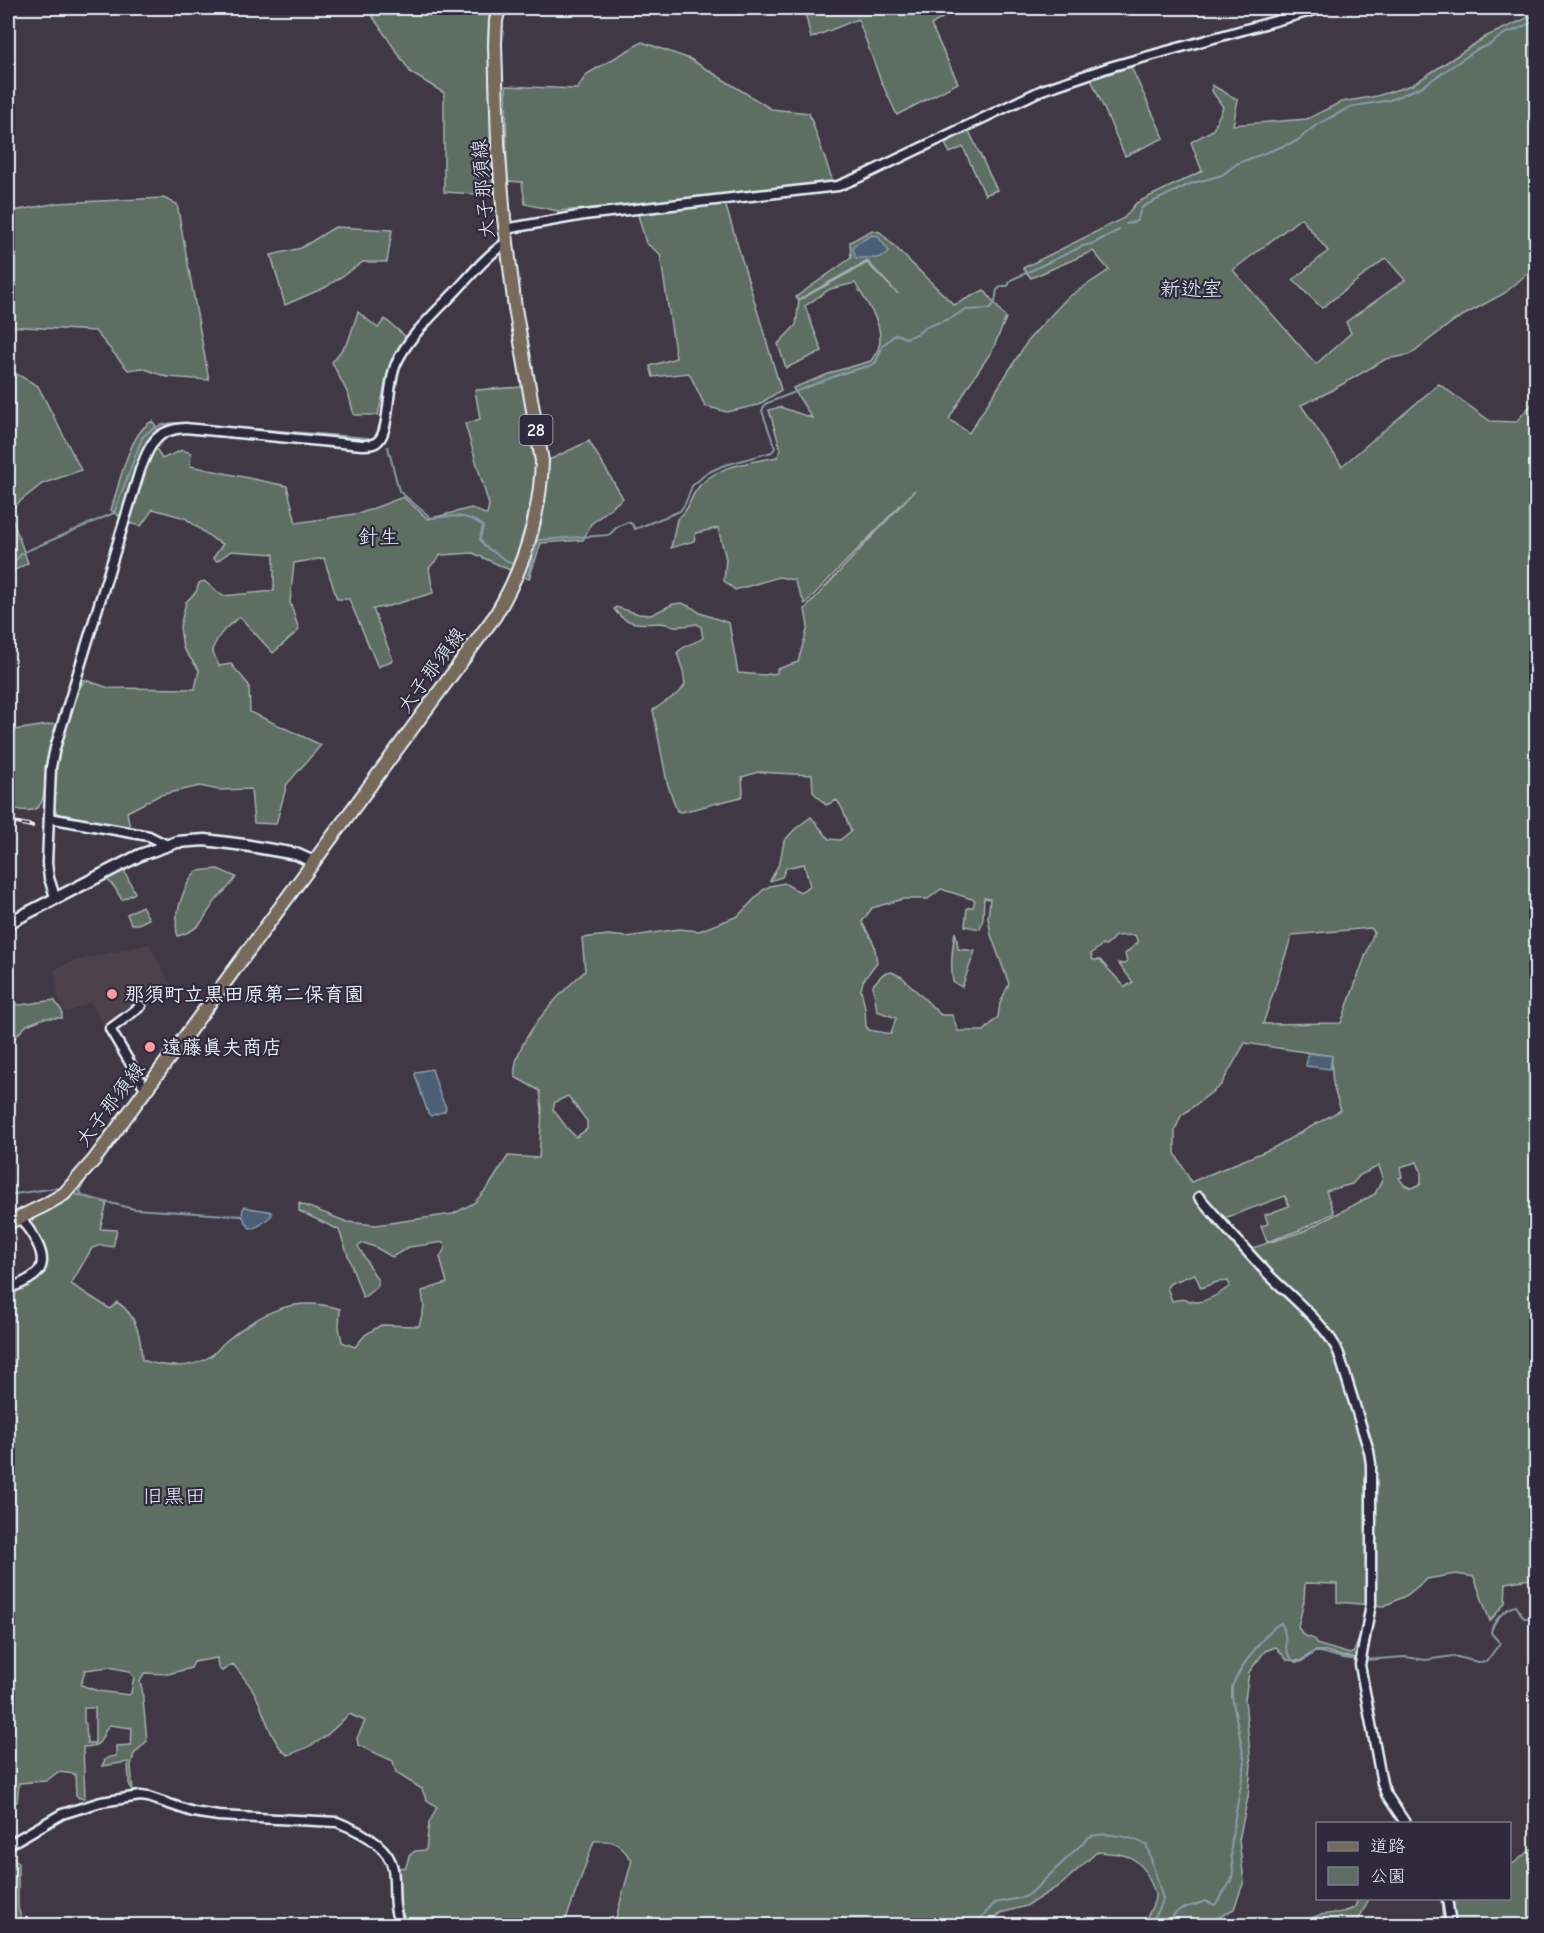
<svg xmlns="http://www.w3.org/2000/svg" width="1544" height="1933" font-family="'Comic Neue','Klee One',sans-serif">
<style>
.built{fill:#4e424b}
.green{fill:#5f6e64;stroke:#a4b0ae;stroke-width:1.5;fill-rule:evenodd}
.water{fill:#4b6176;stroke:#8a9baa;stroke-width:1.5}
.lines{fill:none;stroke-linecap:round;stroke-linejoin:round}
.stream{stroke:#8a9baa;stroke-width:2}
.minor-casing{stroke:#e8f1f8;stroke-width:13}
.tertiary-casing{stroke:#e8f1f8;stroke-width:15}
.primary-casing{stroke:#e8f1f8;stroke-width:16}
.minor{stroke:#2f2a3d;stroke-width:8}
.tertiary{stroke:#2f2a3d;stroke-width:10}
.primary{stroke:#77695c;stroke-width:12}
.rail-casing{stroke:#e8f1f8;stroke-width:4.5}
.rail{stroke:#2f2a3d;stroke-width:2;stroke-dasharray:7;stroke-linecap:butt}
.poi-dot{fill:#ff9aa2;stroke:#2f2a3d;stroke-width:2}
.labels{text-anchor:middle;stroke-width:4.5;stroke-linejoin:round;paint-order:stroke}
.shield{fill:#2f2a3d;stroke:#b0b5c0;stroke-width:1.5}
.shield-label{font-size:18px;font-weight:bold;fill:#e8f1f8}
.street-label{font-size:20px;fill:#e8f1f8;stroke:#2f2a3d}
.poi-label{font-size:20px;font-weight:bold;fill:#e8f1f8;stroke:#2f2a3d;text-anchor:start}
.neighbourhood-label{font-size:21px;fill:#e8f1f8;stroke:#2f2a3d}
</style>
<rect width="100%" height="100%" fill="#413845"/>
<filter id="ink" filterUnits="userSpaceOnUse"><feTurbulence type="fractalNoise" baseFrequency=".0167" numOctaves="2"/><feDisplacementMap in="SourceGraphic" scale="12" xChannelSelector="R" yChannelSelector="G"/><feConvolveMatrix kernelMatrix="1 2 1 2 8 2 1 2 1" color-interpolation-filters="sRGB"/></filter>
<g filter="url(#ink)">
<!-- built -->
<polygon class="built" points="149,944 173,989 108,1034 91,1002 66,1013 60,1002 54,970 70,962"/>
<!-- green -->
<g class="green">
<polygon points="372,8 489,8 488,47 493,195 444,192 444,93 411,73 371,14"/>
<polygon points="804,8 958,8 931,25 958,83 897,115 881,81 858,19 811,38"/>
<path d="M1536,14V266L1505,293L1455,320L1409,355L1386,359L1327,393L1301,405L1342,466L1439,384L1490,421L1516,422L1536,399V1578L1506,1583L1505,1603L1490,1621L1474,1577L1456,1574L1427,1579L1407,1595L1384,1606L1337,1602V1584L1305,1583L1304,1601L1298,1627L1303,1635L1314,1639L1316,1644L1350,1654L1354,1652L1361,1632L1362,1633L1356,1658L1341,1656L1326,1651H1315L1300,1661L1287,1660L1276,1647L1265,1651L1249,1672L1245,1700L1251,1765L1248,1797L1239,1840L1244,1881L1234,1909L1214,1920L1189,1921L1182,1925H1145C1145,1915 1156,1906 1155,1895C1155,1891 1152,1885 1150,1881C1140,1855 1123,1853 1097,1852L1062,1884L1026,1906L1001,1913L989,1925H614L632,1860C618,1843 617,1840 594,1841L564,1925H408C397,1907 398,1888 398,1868L406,1867L409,1856L415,1851L426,1850L429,1823L437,1807L426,1799L422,1789L396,1773L393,1761L358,1745L357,1738L365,1721L349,1714C328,1736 317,1745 288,1755C271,1744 264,1710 254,1692C248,1682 240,1673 233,1664L222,1671L218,1668L217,1658L194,1662L191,1668L168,1674L144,1673L140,1682L142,1689L147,1741L134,1754L131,1765L133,1793L129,1783L128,1762L102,1766C105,1758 107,1757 116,1756V1746L131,1745L132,1728L109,1725C98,1740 105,1746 83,1747L85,1798H79L76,1795L75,1774L58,1772L46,1781L19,1783L17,1802L8,1805V1437L14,1440L15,1438L10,1426L8,1424V1292L44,1275C52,1252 40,1240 28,1221C36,1213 49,1211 59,1204C69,1198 76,1189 84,1180L85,1181L80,1191L83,1196L107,1203L100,1229L117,1230L113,1247L101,1245L92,1248L71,1284L110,1309L117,1302C137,1315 141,1337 142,1360C163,1367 190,1370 209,1357C216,1353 220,1346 226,1341C262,1312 294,1295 340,1309L339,1327L342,1342L355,1347L365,1335L381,1325L419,1326L424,1307L422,1291L447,1283L440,1257L445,1248L444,1242L409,1247L392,1257L375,1247L364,1243L358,1246L378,1281V1286L363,1298L339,1230L299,1211V1203L347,1222L376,1225L453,1214L474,1203L489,1186L508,1156L539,1158L542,1110L540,1091L515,1077C511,1042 560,993 585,971L582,938L608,935L627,937L679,929L699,931L738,916L763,890L770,886L784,883L800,892L810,886L804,864L786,868L782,877L770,881L780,862L784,841L795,829L811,817L829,839L840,840L851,831L842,808L837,800L826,805L813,792L812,775L758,772L742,777L743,793L741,797L682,812L677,811L667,782L653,710L680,692L685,685L683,671L677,653C685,644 694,644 703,638L701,627L697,624C690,625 682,627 674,626C669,625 665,623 660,623C642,624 625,626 614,609L616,607L639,614L651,615L673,604L682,603L693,608L700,613L729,623L738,673L764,675L777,673V669L798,662L808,627L805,609L915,490L805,604L794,580L779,577L735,590L724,581L726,559L718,528L696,533L694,541L671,548L677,519C690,509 688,503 695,492C712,465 749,463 777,457L781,450L769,410L780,407L812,418L793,388L836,371L871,361C873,357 877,353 878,349C887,327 865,301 855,283L830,289L805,306L822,351L786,368L778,344L796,325L799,300L867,263L898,294L867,261L798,300L796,297L851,258L850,242L872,230L880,232L954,305L984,290L1006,318L992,351L970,383L949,419L969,433L1029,339L1067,298L1109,270L1093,251L1031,278L1023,268L1124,218L1136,203L1202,171L1191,142L1213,130L1223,107L1212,91V85L1238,100L1233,125L1307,119L1341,102L1377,96L1412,85L1487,36ZM1301,218L1328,251L1293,280L1322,308L1386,258L1405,280L1346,322L1351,333L1316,364L1233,270ZM941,889L975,900L973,907L967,908L965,926L980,929L983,919L984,898L990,899L988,918L991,935L1009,984L1000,1003L998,1017L984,1031H958L952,1015H941L902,977L892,972L883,974L873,985L877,1011L896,1018L891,1034L869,1030L866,1026L865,1008L861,990L863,981L877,962L874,944L862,922L872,908L903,899H928ZM1371,928L1374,932L1341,1023L1263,1024L1292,935ZM1135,935L1138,942L1125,954L1127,962L1124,964L1118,963L1133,982L1125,987L1100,960H1093L1091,954L1102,945L1106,946L1115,936ZM1245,1043L1332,1056C1331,1079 1333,1088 1341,1110L1273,1148L1191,1182L1175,1153V1130L1181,1116L1221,1085ZM568,1096L587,1121V1129L576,1137L567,1128L553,1109L555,1102ZM1417,1162L1421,1172V1184L1412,1188L1404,1185L1399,1178L1402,1177L1400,1167ZM1379,1166L1383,1178L1375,1194L1304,1231L1250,1249L1222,1219L1285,1196L1289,1206L1265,1215L1268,1224L1261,1226L1267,1242L1300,1230L1334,1213L1326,1191L1352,1184L1360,1175ZM1195,1274L1201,1288L1217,1282L1228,1281L1230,1286C1222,1292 1208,1301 1197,1302C1186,1302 1187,1297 1172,1301L1167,1287L1171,1283ZM109,1667L129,1671L134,1677L131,1693L129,1695L98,1691L81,1685L85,1670ZM84,1708H95V1743H87L86,1724L84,1722Z"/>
<polygon points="642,42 690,59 771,109 809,113 833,182 636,205 558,211 525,204 522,182 507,181 506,86 577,89 587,74"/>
<polygon points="1131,67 1164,138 1125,156 1091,79"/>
<polygon points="968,129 997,190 985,195 963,147 950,153 943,140"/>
<polygon points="163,198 177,204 209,380 167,377 142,368 128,370 95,331 8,326 8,212 58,203"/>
<polygon points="725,203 781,390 758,405 727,412 705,406 689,373 653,377 650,366 676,358 660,254 646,243 638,215"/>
<polygon points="335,227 392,230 387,262 363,262 326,287 285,305 271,255 301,248"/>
<polygon points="358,312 378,328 385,319 406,337 391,361 378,415 354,415 349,396 332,362 348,342"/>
<polygon points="8,369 38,386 81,470 42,484 9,510 28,563 8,574"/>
<path d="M523,387L536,450L547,461L589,441L623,498L591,524L583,540L541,543L529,579L473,553L441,555L429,568L433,593L389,606L373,609L393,660L378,667L349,599H337L324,558L294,563L290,602L299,630L273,653L240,617C226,626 219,634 212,650L219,666L231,664L249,685L250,712L321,745L287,784L276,824L254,823L251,789L219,790L200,786L160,795L127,812L130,828L61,817L53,808L54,779L46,780C42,811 39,814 8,808V731L67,722L78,690L85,680L109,688L195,689L199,670L183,648L180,627L186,602L196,592L199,583L204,581L223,596L274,591V554L231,551L217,561L213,558L223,544L215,540L185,518L153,509L141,526L128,523L111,510C119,486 129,431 153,421L163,441L156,448L162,459L182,450L191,453L190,466L287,486L296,523L361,513L403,497L428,519L471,508L487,515L489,505L465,424L480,419L475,390Z"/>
<path d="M218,869L236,877C232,885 224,891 218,898C202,917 205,928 178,936C172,920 184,883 197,871Z"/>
<polygon points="124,870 135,893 122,900 115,888 106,878"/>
<polygon points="142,906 149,919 138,924 131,924 127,914"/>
<path d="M955,932L957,939L958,949L975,951L962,987L953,982C950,965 952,949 955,932Z"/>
<polygon points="54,1000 62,1011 62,1018 44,1018 27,1025 8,1044 8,1002 20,1005"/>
<polygon points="1536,1846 1536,1925 1443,1925 1441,1899 1510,1898 1510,1866"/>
<polygon points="10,1853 18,1863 18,1908 24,1925 8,1925 8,1854"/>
<path d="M1358,1898L1369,1899L1359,1919V1925H1303C1321,1907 1336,1919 1355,1907Z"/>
</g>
<!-- water -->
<g class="water">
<polygon points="872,235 878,236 889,251 886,255 877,258 856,258 853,249 854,245"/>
<polygon points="1308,1053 1332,1056 1330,1069 1306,1066"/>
<polygon points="432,1069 440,1095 446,1107 445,1111 431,1116 428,1113 415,1075 416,1072"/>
<path d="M245,1206C253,1211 262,1208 271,1212L272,1215C266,1220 258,1229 250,1228C244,1222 239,1213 245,1206Z"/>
</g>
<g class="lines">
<!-- stream -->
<g class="stream">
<polyline points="1126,224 1137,221 1141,209 1144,206 1190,184 1222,175 1238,163 1297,141 1315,126 1350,107 1390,100 1423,86 1476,50 1489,45 1504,34 1516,30 1536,20"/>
<path d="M388,447L399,491L431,518C450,516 467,513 483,526L480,539L484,546L512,564"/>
<path d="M8,569L22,553L114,513L142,438C151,428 162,423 176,423L369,438"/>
<polyline points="528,575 538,540 609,535 617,527 628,522 632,524 635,529 680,511 685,504 692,486 707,473 722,466 772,452 775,448 762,411 765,404 843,373 872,365 876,362 883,345 896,334 906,338 917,334 926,327 952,318 964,310 990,309 995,302 997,290 1002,286 1008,286 1011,280 1083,246 1092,244 1119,230"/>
<polyline points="74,1194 134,1209 242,1216"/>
<polyline points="8,1195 56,1188"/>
<path d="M1364,1660L1405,1657L1426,1660L1453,1656L1478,1662H1486L1500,1643L1491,1633C1492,1622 1506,1607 1516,1606L1524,1618H1529L1536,1612"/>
<path d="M973,1926L995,1903L1025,1897L1031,1893L1089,1837C1102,1831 1136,1837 1147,1846L1163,1899L1160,1908L1149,1926"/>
<path d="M1166,1926C1179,1903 1186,1910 1205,1901L1215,1905L1231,1881L1233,1873L1231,1846L1233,1828L1245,1763L1232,1697C1232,1695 1232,1688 1232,1687C1236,1673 1268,1628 1281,1623C1290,1637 1280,1650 1295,1662H1301L1315,1652H1320L1343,1658L1358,1660"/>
</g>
<defs>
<g id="minor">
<polyline points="505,229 584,215 838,186 862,176 1042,90 1113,66 1322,8"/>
<polyline points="49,818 149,836 167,845"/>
<path d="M55,897L49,878L47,863L51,767L55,748L140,470C150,444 155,430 185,428L362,445C369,445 375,445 379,440C390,429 387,383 396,364C408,337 434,314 454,293C471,275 487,255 507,242"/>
<polyline points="141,1006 110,1029 146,1090"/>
<path d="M1199,1197C1222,1223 1244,1249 1268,1274C1289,1295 1329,1327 1339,1354L1369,1451L1371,1464V1604L1360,1665L1382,1783L1386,1794L1406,1824"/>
<path d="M8,1289C17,1285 30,1281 37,1273C52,1257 29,1230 20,1217"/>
<path d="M8,1845L62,1814L101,1802L140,1796L148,1797L193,1812L218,1816L337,1822C358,1830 389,1845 393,1869C396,1889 391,1907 401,1926"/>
<polyline points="1447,1898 1451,1926"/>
</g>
<polyline id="tertiary" points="8,923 140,855 177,842 205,840 244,845 296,854 314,862"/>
<path id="primary" d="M8,1223L45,1205L64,1194L94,1160L495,616C524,568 540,517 542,461L515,308L504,218L498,143L495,44L496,21L499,8"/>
</defs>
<!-- minor casing -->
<use href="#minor" class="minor-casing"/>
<!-- tertiary casing -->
<use href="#tertiary" class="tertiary-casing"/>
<!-- primary casing -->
<use href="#primary" class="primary-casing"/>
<!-- minor -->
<use href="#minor" class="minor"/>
<!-- tertiary -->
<use href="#tertiary" class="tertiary"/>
<!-- primary -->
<use href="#primary" class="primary"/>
<defs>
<polyline id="rail" points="8,821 32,826"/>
</defs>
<!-- rail casing -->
<use href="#rail" class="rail-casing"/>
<!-- rail -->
<use href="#rail" class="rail"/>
</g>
</g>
<!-- markers -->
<g class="poi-dot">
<circle cx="112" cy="994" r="6"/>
<circle cx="150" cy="1047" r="6"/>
</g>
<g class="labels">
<!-- shield labels -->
<rect class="shield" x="519.5" y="415" width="33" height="30" rx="4.5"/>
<g class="shield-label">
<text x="536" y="436">28</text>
</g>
<!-- street labels -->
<g class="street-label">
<text transform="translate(483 189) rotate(-95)" y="7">大子那須線</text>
<text transform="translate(431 670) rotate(-54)" y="7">大子那須線</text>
<text transform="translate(110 1104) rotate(-53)" y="7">大子那須線</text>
</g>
<!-- poi labels -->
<g class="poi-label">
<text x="124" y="1001">那須町立黒田原第二保育園</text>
<text x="162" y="1054">遠藤眞夫商店</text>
</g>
<!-- neighbourhood labels -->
<g class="neighbourhood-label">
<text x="1191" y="296">新迯室</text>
<text x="379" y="544">針生</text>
<text x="174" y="1503">旧黒田</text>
</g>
</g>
<!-- margin -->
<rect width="1544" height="1933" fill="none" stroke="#2f2a3d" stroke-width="30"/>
<rect x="15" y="15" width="1514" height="1903" fill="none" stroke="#e8f1f8" stroke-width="2" filter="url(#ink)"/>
<!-- legend -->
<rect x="1316" y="1822" width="195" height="78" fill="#2f2a3d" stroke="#797a88" stroke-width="1.5"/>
<rect x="1328" y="1842" width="30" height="9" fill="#77695c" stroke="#797a88" stroke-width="1.5"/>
<text x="1370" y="1852" font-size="18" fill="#e8f1f8">道路</text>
<rect x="1328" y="1867" width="30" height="18" fill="#5f6e64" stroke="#797a88" stroke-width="1.5"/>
<text x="1370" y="1882" font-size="18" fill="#e8f1f8">公園</text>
</svg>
